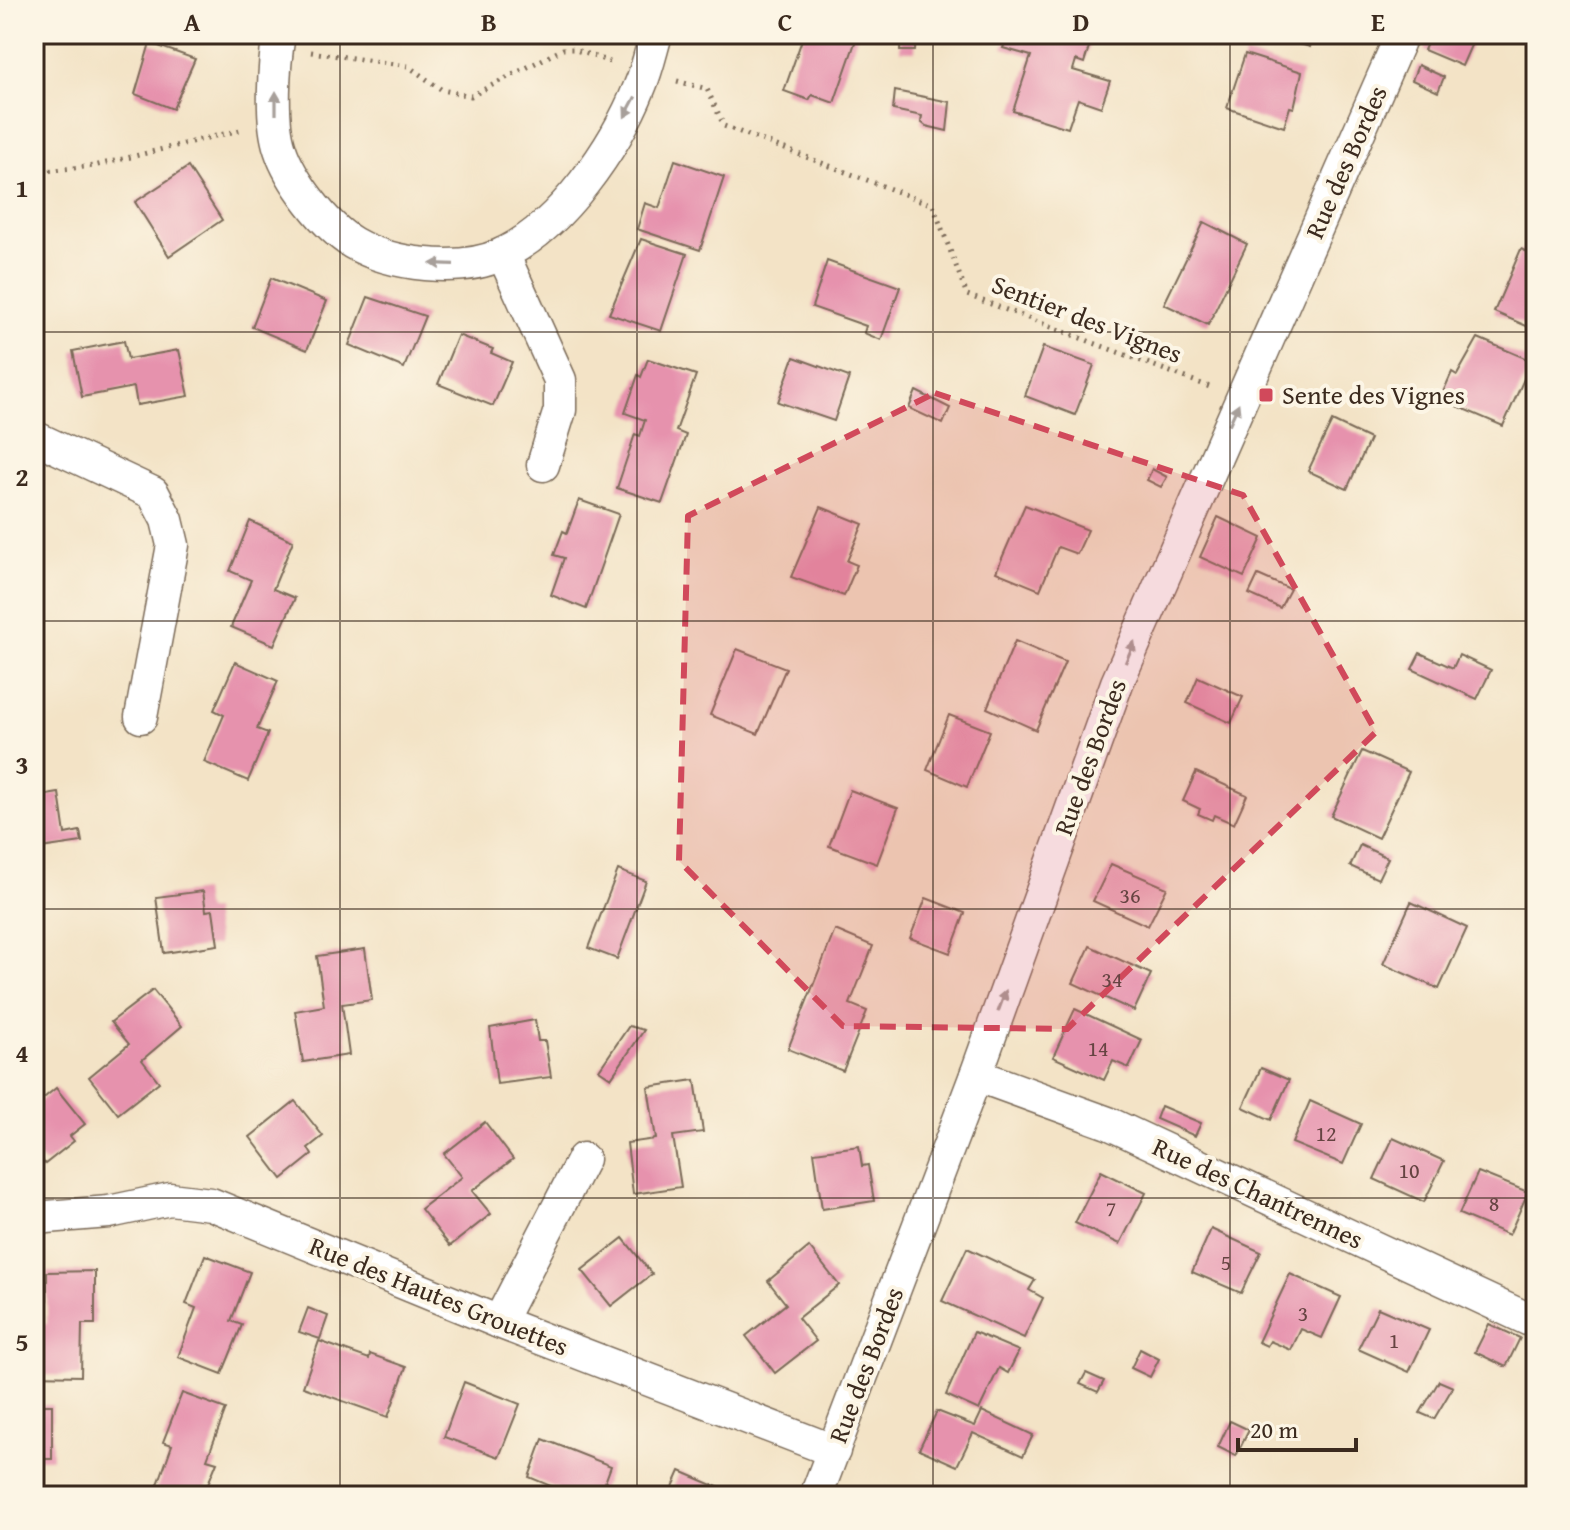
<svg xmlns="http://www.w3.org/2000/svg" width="1570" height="1530" font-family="'Gentium Book Plus',serif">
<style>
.building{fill:#e692ad}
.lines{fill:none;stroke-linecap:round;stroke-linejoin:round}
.street-casing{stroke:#7b6b59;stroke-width:35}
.path{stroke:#7b6b59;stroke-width:5;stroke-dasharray:2 6;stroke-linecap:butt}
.street{stroke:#fff;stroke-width:32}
.oneway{fill:#a79f9a}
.marked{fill:#d1495b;fill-opacity:0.2;stroke:#d1495b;stroke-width:6;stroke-dasharray:16 10;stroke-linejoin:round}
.grid{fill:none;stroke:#3b2a1e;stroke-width:2;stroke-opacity:0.55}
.poi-dot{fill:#d1495b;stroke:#fcf5e5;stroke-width:3}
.labels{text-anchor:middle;stroke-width:8;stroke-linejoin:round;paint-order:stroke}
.number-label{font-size:22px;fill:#664442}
.street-label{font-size:26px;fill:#3b2a1e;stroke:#fcf5e5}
.poi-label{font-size:26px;fill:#3b2a1e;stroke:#fcf5e5;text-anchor:start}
.neatline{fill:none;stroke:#3b2a1e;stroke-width:3}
.grid-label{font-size:26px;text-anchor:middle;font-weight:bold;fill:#3b2a1e}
</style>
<rect width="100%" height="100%" fill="#fcf5e5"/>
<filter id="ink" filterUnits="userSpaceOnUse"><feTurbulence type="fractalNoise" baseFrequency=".0125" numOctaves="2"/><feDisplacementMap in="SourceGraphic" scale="16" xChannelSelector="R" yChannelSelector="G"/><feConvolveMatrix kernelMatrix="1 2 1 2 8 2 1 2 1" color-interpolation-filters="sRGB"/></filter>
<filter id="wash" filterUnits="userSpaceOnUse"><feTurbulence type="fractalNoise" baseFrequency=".006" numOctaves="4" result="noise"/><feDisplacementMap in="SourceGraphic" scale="32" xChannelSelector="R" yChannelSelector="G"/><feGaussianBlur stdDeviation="1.8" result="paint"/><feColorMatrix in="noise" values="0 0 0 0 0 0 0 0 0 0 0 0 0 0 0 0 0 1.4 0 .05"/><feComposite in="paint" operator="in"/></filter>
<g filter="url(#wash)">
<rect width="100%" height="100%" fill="#f3e3c6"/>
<g id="blocks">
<!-- building -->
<g class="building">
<polygon points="804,34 858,34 834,103 812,95 809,100 784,91"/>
<polygon points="901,34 916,34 915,51 900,51"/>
<polygon points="1028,34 1093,34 1084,63 1076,60 1073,70 1110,81 1101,107 1078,99 1068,128 1013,111 1031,56 1003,48 1007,37 1025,42"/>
<polygon points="1266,34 1314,34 1310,47"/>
<polygon points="1431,34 1476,34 1462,66 1424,50"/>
<polygon points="150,43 195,59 173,109 135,94"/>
<polygon points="1245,54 1302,72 1294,108 1290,107 1284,127 1227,108"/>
<polygon points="1418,65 1444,77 1438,92 1412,80"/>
<polygon points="895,91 950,102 947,131 926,126 921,122 922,116 893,110"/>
<polygon points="675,160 724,177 700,250 637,229 645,203 659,208"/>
<polygon points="188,167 222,220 169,256 135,202"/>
<polygon points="1204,222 1247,244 1208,325 1164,304"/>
<polygon points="641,239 687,254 661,331 609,314"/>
<polygon points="1521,249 1536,256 1536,330 1494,312"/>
<polygon points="827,261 900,287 881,340 864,333 866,326 812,307"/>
<polygon points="271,278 327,301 307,350 252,327"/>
<polygon points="368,297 425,316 404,368 349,345"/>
<polygon points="458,335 493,349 491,353 512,362 493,406 438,384"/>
<polygon points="1478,338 1532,361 1503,426 1440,399 1452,372 1457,375"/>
<polygon points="124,341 128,359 179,350 189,396 137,405 134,387 82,397 73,351"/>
<polygon points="1043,347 1094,365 1075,415 1025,396"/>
<polygon points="794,357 849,377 834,421 778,402"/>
<polygon points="648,359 696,375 676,431 686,435 662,503 617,488 635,434 640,436 645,420 625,413 638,375 641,377"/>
<polygon points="916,391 950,408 943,424 909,408"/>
<polygon points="1332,421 1370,439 1347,489 1308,471"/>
<polygon points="1152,469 1167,477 1161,487 1147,480"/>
<polygon points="579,500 619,514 586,609 551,595 564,558 554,555 563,531 567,533"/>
<polygon points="1025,505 1088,530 1077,554 1058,547 1040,590 996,572"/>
<polygon points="821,507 863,524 847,561 857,565 844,596 791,577"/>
<polygon points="1218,517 1262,538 1244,577 1200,557"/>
<polygon points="250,521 293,541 273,589 295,598 274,645 231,627 251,580 230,571"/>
<polygon points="1258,575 1290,589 1280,608 1249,594"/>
<polygon points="1015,641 1065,662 1036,730 987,708"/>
<polygon points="737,649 786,668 758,734 710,715"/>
<polygon points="1420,653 1453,668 1459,655 1491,670 1477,699 1412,669"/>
<polygon points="235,662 278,681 257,729 268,733 248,781 204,762 224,715 214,710"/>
<polygon points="1198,677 1243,697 1231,723 1187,703"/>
<polygon points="949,715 990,731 967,787 927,770"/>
<polygon points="1362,751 1409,772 1378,838 1331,816"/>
<polygon points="1196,772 1247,795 1234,824 1214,815 1212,820 1198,814 1200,809 1183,801"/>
<polygon points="850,790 898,808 877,864 829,846"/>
<polygon points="59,793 65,834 80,831 82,842 34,849 34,797"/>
<polygon points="1360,845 1388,858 1378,879 1350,866"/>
<polygon points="1111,864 1167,888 1148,926 1093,901"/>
<polygon points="618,870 646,881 617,959 588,948"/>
<polygon points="203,891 206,911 213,910 218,945 164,953 156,897"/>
<polygon points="926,898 965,913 950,953 910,938"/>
<polygon points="1411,902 1467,928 1439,989 1383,964"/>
<polygon points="835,930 873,946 850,1004 867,1011 843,1071 788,1049"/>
<polygon points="1090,946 1151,974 1134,1011 1073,983"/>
<polygon points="365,949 372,1000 342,1004 349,1055 303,1062 295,1011 324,1006 317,956"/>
<polygon points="153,990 182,1026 142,1060 159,1082 118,1114 89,1077 129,1044 111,1022"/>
<polygon points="1075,1009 1142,1040 1129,1068 1113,1061 1104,1080 1053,1057"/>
<polygon points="535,1020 538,1041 545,1041 551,1077 497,1084 490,1028"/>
<polygon points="629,1026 644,1030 611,1078 599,1070"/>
<polygon points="1261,1068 1289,1080 1271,1120 1243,1107"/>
<polygon points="695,1080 703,1132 673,1136 681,1187 633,1194 627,1143 656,1139 648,1087"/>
<polygon points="56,1088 85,1124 70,1136 74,1141 45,1164 34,1151 34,1106"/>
<polygon points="295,1101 323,1136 308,1148 312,1155 282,1179 250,1137"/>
<polygon points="1310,1101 1361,1124 1343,1164 1292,1143"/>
<polygon points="1161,1106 1201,1123 1195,1136 1156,1119"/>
<polygon points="485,1122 513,1159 472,1191 491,1214 450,1246 421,1209 462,1177 444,1154"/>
<polygon points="1393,1138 1444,1161 1424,1202 1374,1179"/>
<polygon points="859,1146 862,1166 868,1165 874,1201 822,1209 814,1152"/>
<polygon points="1101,1171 1146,1193 1120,1244 1075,1223"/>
<polygon points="1478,1172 1528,1192 1509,1235 1459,1214"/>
<polygon points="1211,1229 1261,1252 1241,1293 1192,1272"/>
<polygon points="623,1238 652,1274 611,1306 582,1270"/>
<polygon points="809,1247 839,1285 798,1318 816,1341 775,1373 746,1336 786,1304 768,1281"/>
<polygon points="967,1248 1035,1280 1029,1290 1043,1298 1024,1338 942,1301"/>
<polygon points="205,1255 250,1272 231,1321 242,1325 222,1374 178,1357 196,1308 186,1304"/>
<polygon points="95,1271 95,1324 82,1324 81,1376 34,1375 35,1323 47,1324 47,1272"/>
<polygon points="1290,1274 1341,1297 1322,1338 1301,1329 1291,1350 1270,1341 1267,1346 1258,1342"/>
<polygon points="308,1308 328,1316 320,1339 299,1332"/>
<polygon points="1378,1308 1429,1330 1409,1372 1358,1349"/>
<polygon points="1489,1324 1520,1338 1506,1367 1475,1352"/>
<polygon points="974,1332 1019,1351 1008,1373 999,1368 979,1410 946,1395"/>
<polygon points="319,1341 369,1359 370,1354 406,1367 388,1417 303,1387"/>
<polygon points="1140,1349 1159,1359 1150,1377 1131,1368"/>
<polygon points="1086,1373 1104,1381 1098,1392 1080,1384"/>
<polygon points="1439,1381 1453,1387 1434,1419 1420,1413"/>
<polygon points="464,1382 520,1404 499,1457 444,1437"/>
<polygon points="182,1393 226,1409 207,1459 217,1462 203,1496 155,1493 172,1445 163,1442"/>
<rect x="34" y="1405" width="18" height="54"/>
<polygon points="937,1411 975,1426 982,1411 1033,1435 1023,1456 973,1433 957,1466 919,1449"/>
<polygon points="1230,1421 1249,1430 1236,1456 1218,1447"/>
<polygon points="543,1439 611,1466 600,1496 556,1496 558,1489 529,1477"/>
<polygon points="680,1471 722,1489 718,1494 723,1496 669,1496"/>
</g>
</g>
</g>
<g filter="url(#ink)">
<use href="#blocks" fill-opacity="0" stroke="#7b6b59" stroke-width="2"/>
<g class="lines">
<defs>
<g id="street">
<path d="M279,34C274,64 270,120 280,149C290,180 325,226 353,243C391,265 460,273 500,255C561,228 616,146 640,86C647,70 651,51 656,34"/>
<polyline points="503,254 560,380 560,410 543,465"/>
<polyline points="34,437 153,493 167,520 173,545 141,717"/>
<polyline points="976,1075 1108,1123 1536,1323"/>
<polyline points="34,1218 109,1212 170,1199 211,1204 499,1322 834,1451"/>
<polyline points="499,1322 583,1159"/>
<polyline points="816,1496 976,1075 1117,683 1402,34"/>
</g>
</defs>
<!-- street casing -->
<use href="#street" class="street-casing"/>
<!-- path -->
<g class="path">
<polyline points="311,52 408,66 442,90 471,96 563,49 573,49 610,62"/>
<polyline points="677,81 707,89 724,126 933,205 967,295 1210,387"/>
<polyline points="34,172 94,166 240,130"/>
</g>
<!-- street -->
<use href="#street" class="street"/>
</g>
<!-- one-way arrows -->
<defs><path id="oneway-solid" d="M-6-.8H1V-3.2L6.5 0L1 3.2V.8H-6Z" transform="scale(2)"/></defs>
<g class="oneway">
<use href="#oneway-solid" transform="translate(276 103) rotate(-90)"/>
<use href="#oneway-solid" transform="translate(630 107) rotate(118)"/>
<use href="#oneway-solid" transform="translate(442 264) rotate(-178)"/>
<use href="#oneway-solid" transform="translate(1234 414) rotate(-66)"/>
<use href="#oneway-solid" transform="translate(1130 652) rotate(-67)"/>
<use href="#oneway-solid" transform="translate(1002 1001) rotate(-70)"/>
</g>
</g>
<!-- marked area -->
<path class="marked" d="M935,393L1243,495L1376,732L1067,1029L843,1026L679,861L688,516Z"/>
<!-- grid -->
<path class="grid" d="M340,34V1496M637,34V1496M933,34V1496M1230,34V1496M34,332H1536M34,621H1536M34,909H1536M34,1198H1536"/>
<!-- markers -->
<rect class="poi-dot" x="1258" y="387" width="16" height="16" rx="4"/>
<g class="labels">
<!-- number labels -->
<g class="number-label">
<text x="1130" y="903">36</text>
<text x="1112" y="987">34</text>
<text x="1098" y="1056">14</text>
<text x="1326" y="1141">12</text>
<text x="1409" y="1178">10</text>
<text x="1494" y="1211">8</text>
<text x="1111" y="1216">7</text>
<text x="1226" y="1270">5</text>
<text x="1303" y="1321">3</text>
<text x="1394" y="1348">1</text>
</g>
<!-- street labels -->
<g class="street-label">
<text transform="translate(1346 162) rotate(-66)" y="9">Rue des Bordes</text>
<text transform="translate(1087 319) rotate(21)" y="9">Sentier des Vignes</text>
<text transform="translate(1090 757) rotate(-70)" y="9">Rue des Bordes</text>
<text transform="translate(1258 1193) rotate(25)" y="9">Rue des Chantrennes</text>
<text transform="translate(439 1296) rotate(22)" y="9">Rue des Hautes Grouettes</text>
<text transform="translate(866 1365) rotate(-69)" y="9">Rue des Bordes</text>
</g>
<!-- poi labels -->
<g class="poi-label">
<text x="1282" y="404">Sente des Vignes</text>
</g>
</g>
<!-- margin -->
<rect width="1570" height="1530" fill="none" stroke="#fcf5e5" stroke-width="88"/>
<!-- scale -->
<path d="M1238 1438v12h118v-12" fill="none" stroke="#3b2a1e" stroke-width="4"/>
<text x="1250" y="1438" font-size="24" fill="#3b2a1e" stroke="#fcf5e5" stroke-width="6" paint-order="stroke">20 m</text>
<rect x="44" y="44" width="1482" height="1442" class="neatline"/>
<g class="grid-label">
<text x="192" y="31">A</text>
<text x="489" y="31">B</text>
<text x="785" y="31">C</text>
<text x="1081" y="31">D</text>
<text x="1378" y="31">E</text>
<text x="22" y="197">1</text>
<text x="22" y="486">2</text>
<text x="22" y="774">3</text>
<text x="22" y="1062">4</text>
<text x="22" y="1351">5</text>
</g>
</svg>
